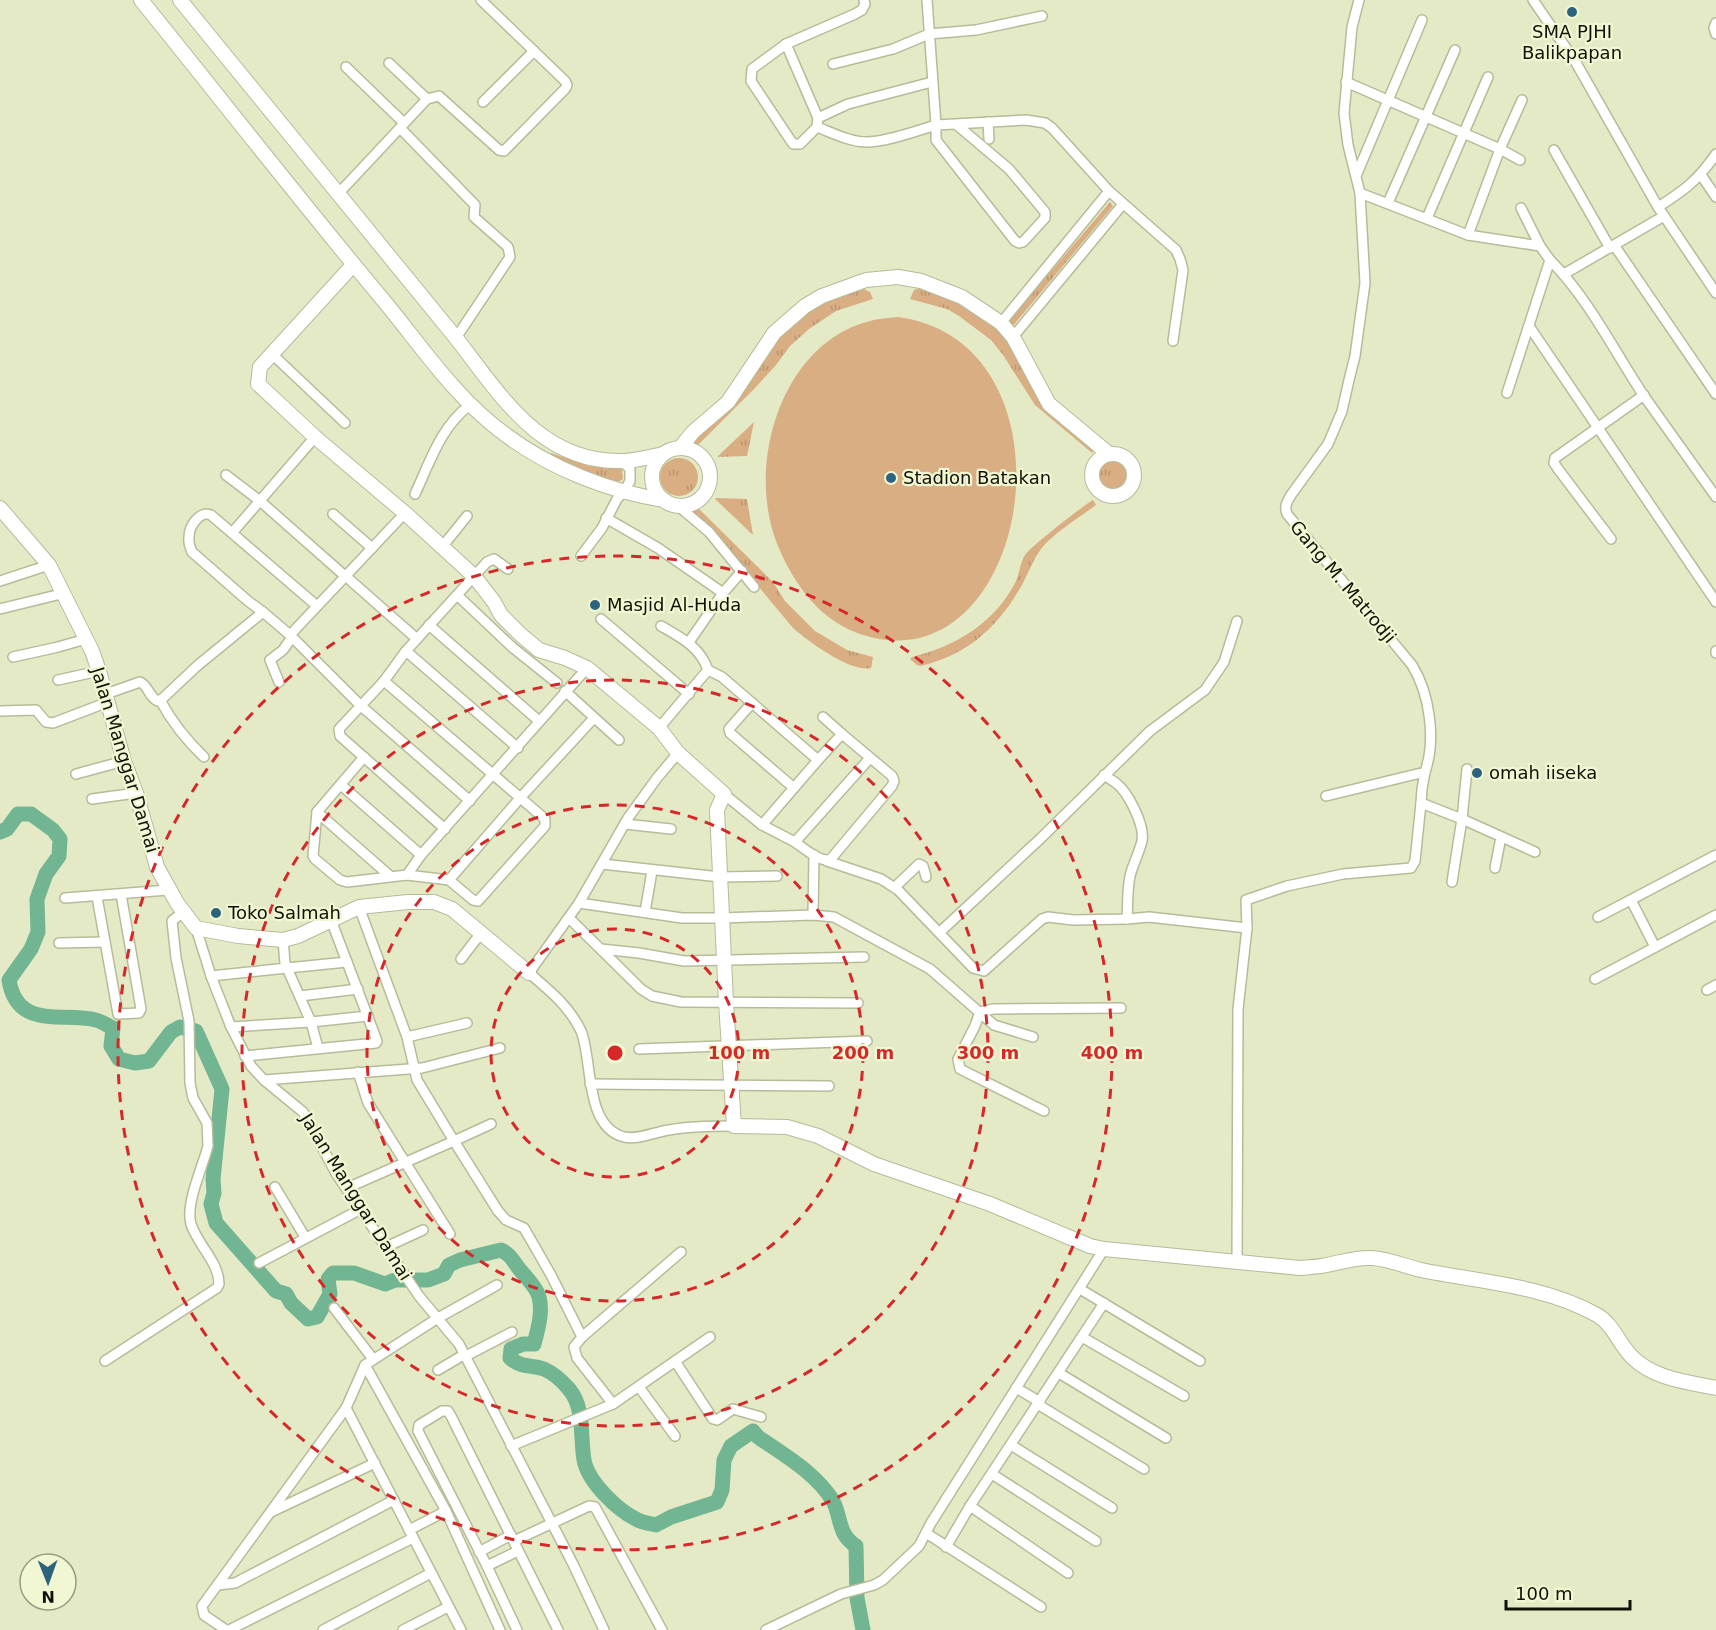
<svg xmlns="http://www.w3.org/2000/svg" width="1716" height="1630" font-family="'DejaVu Sans',sans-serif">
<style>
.grass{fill:url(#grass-tufts)}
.park{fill:#d9ae83}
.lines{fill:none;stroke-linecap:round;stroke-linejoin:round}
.river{stroke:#71b592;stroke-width:15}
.street-casing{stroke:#b6bb99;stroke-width:12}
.secondary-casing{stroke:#b6bb99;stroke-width:16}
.street{stroke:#fff;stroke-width:9}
.secondary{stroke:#fff;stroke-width:14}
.ring{fill:none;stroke:#d62828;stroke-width:3;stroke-dasharray:10 8}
.poi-dot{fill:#2c647e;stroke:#f2f7d3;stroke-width:2}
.labels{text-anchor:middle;stroke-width:4.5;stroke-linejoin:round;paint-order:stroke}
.poi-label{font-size:18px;fill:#111206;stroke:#f2f7d3;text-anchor:start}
.street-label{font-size:18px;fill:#111206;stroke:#f2f7d3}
.centre{fill:#d62828;stroke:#f2f7d3;stroke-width:3}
.ring-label{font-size:18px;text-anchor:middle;font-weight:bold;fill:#d62828;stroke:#f2f7d3;stroke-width:4.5;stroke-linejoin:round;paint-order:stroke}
</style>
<defs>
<pattern id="grass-tufts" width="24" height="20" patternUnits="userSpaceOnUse" patternTransform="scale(1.5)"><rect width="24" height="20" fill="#d9ae83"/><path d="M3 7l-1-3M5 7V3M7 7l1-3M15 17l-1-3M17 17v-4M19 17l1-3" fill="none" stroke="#b99570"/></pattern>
</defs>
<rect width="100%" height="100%" fill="#e5eac6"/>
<!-- grass -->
<g class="grass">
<polygon points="1110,202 1113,206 1012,327 1007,323"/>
<polygon points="923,287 959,301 993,324 1008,342 1033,382 1041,403 1095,447 1092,453 1035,405 1003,355 991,340 959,316 947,309 910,299 914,290"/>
<path d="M862,288L870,292L873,299L836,311L809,329L790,346L776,365L755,388L697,446L691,442C729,397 773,333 823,302C834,295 849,293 862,288Z"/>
<polygon points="754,422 747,456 717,457 718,456"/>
<polygon points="551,453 589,466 619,467 622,469 623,479 615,484 549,457"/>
<circle cx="1114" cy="475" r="19"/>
<circle cx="679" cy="477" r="19"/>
<polygon points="716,498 747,499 753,535 715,499"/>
<path d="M1093,500L1096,505C1080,517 1049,536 1039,552C1032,562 1028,574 1022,585C998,627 969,654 921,666L917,665L910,659L912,657C956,646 995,623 1016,581C1020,573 1020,562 1025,555C1030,547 1084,505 1093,500Z"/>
<path d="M694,507H697L773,582L785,601L815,631L847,650L873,657L871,668C851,673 808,641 793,628L720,540L691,512Z"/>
</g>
<!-- park -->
<path class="park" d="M898,317C1086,342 1032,688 863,635C821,622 794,585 778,546C746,470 778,350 863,323C875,319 886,318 898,317Z"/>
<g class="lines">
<!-- river -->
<path class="river" d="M0,832L7,829L18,814H31L53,830L60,839L59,856L46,874L37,899L38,932L31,949L9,980C17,1030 62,1012 96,1020C101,1021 108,1026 113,1028L111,1046L119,1059L135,1063L149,1061L171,1032L180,1027L196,1031L222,1089L213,1179L214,1193L211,1204L216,1223L276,1291L286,1294L291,1303L308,1319L317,1317L330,1294L328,1279L333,1273H354L385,1284L395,1280H428L444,1274L449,1265L460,1260L501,1250C511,1255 513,1261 520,1270C526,1277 537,1288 539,1297C543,1312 538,1329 534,1344H523L511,1349L510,1358C523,1369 530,1364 544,1369C553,1373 563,1382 569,1389C585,1408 580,1437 584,1460C588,1482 618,1511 638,1520C643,1523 650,1523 656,1525L671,1517L717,1502L722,1490L724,1460L731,1446L753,1431L758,1437C784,1455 816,1473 833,1501C842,1519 837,1533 856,1546L857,1598L863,1630"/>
<defs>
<g id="street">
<polyline points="864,0 865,4 862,10 855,14 786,44 752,69 751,81 793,144 800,144 817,127 818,118 848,104 932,82"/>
<polyline points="927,0 936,125 1026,120 1045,123 1052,128 1109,191 1176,250 1180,259 1183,270 1173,341"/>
<polyline points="1359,0 1352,27 1344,113 1348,145 1360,193 1468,235 1540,246 1550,260 1507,393"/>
<polyline points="1533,0 1575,61 1658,207 1716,293"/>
<polyline points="1716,23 1714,28 1716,34"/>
<polyline points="786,44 818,118"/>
<polyline points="389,63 427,99"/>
<polyline points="833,64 893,49 929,34 976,30 1042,16"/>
<polyline points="346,67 404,123"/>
<polyline points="1346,82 1500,149 1520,160"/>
<polyline points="483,102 534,51"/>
<polyline points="988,122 989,139"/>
<path d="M817,127C833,133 850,142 867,142C886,142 916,131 936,125V140L1015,241L1019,243L1023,242L1045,218V212L1009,169L957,125"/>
<polyline points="400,128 475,205 474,217 508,247 510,257 456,338"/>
<polyline points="1554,150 1610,248"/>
<polyline points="1701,175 1716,197"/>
<polyline points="1356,176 1422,20"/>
<polyline points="338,194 427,99 439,96 499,150 504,151 565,89 567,85 565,81 481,0"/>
<polyline points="1388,203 1455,50"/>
<path d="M1658,207C1685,190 1698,180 1716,154"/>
<polyline points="1521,208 1540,246"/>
<polyline points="1427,218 1488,77"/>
<polyline points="1468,235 1500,149 1522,100"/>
<polyline points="1614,245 1716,394"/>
<path d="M1550,260C1589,299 1614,351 1644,396C1668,430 1692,463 1716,497"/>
<polyline points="1564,274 1664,216"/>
<polyline points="1001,323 1109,191"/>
<polyline points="1529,326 1716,602"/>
<polyline points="1013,337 1123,204"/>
<polyline points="272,354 345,423"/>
<polyline points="226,475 260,501 345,576"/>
<path d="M415,494C430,462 441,426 470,405"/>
<polyline points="677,505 709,532 754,587"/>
<polyline points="333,514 372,548"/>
<polyline points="606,518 658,548 723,593"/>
<polyline points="232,533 315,437"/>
<polyline points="1611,539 1558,469 1554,463 1555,458 1644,395"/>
<polyline points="442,547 467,516"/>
<polyline points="581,556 602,528 617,499 625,490 630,481 630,469 622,461"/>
<polyline points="350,580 417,639"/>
<polyline points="0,581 49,565"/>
<polyline points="457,595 512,647 557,683"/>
<polyline points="0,609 65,593"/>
<path d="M263,612L248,601L192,552C190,547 188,543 189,537C189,526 200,510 211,515L317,606"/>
<polyline points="601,619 689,694"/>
<polyline points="429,625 539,721"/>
<path d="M661,626C682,638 700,647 708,670"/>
<polyline points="290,635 360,705 470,801"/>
<polyline points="689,642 723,593 742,571"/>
<polyline points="406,651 518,748"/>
<polyline points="1716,651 1716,653"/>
<polyline points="13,657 58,647 86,639"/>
<polyline points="58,680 99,671"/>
<polyline points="279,682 270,660 283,650 292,637"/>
<polyline points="565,691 619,740"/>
<path d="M106,694L140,682C149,686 149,698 158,701L162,699L197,666L263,612L290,635L405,513"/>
<path d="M160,700C172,722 186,740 204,757"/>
<polyline points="752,703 729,729 730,733 794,788"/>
<polyline points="0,711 36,710 46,722 53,723 108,702"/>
<polyline points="823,717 842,734"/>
<path d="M659,728L708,670L722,677L818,760L842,734L892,776L894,781L892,786L830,860C818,861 805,849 795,842"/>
<path d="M678,753L657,778L628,818L579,903L529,973C548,989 570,1007 581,1031C593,1060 584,1127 624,1137C639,1140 654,1132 669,1130C690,1126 712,1126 734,1126"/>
<polyline points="364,757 317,812 313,856 315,859 340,880 347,882 407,875 449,880 473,900 478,901 545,826 545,819 384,681"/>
<polyline points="1425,772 1422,789 1421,803 1462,819 1535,852"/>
<polyline points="76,774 124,761"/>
<polyline points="341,785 421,855"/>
<polyline points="724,794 762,825 795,842 870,758"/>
<path d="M1326,796L1425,772C1436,740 1430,694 1412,665L1287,514C1284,506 1287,502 1291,495L1328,444L1342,411L1349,380L1355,356L1365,283L1360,193"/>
<polyline points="92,799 136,793"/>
<polyline points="317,812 390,876"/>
<polyline points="625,824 671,829"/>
<polyline points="762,825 818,760"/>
<polyline points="445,829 340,736 339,729 384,681 406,651 487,562 494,559 508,569"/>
<path d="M827,861L881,879L898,890L973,968L984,971L1042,919L1048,917L1073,920L1127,919C1128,905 1127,890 1130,876C1133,864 1139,853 1142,841C1145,825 1128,792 1116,783C1112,780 1108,778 1104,775"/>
<polyline points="602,864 720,877 777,876"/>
<polyline points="1495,868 1501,837"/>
<polyline points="407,875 421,855 587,668"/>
<polyline points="449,880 521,797 594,718"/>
<polyline points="1452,882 1462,819 1467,769"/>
<polyline points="895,887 919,864 923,866 926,877"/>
<polyline points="97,897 118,1014 139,1013 141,1009 121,894"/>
<polyline points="65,898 168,890"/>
<polyline points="1631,900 1655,947"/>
<polyline points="579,903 682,918 722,918 813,915 834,917 930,969 994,1025 1033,1037"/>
<polyline points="359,907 407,1037 417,1080 454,1141 491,1124"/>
<polyline points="645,912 652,871"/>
<polyline points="813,915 814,855"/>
<polyline points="1598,917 1716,855"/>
<polyline points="569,918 641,989 652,996 681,1002 858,1003"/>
<polyline points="1127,919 1149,917 1247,928 1246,900 1287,886 1343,874 1411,868 1415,861 1421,803"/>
<polyline points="196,928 211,976 231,1027 251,1066 264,1080 303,1112 337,1175 419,1296 459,1344 573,1564 604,1630"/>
<polyline points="940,932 1041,838 1150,731 1205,690 1224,662 1237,621"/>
<polyline points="59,943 105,942"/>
<polyline points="601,949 639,953 684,961 864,957"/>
<polyline points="461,959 481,933"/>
<polyline points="211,976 287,968 285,963 283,940"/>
<polyline points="1595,979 1716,915"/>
<polyline points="1707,990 1716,985"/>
<polyline points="300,996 358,989"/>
<polyline points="980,1012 975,1026 958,1059 960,1069 1044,1111"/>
<polyline points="980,1012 993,1009 1121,1008"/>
<polyline points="231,1027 311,1022 287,968 347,962"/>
<polyline points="407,1037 467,1023"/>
<polyline points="318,1048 311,1022 368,1016"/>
<polyline points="639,1049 867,1041"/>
<polyline points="245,1056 376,1043 377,1041 331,920"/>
<polyline points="358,1072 368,1103 450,1234"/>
<polyline points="264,1080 422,1068 500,1048"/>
<polyline points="590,1084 829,1086"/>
<polyline points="275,1187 305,1237"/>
<polyline points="347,1188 454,1141 498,1211 506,1220 524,1228 551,1275 582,1337"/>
<polyline points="386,1247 423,1230"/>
<polyline points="1237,1262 1238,1009 1247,928"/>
<polyline points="259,1263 361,1209"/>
<polyline points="1080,1289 1200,1361"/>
<polyline points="334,1308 373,1359"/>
<polyline points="1082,1337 1184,1396"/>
<polyline points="466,1356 512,1332"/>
<path d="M105,1361L217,1288L219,1284C219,1262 197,1244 191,1224C185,1204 203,1166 208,1146L207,1123L193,1098L190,1083L189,1021L176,958L172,921L183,912"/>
<polyline points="675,1361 713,1419 717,1420 733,1409 761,1417"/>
<polyline points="365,1365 446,1511 500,1630"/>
<polyline points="438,1370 465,1354"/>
<polyline points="1059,1373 1166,1438"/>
<polyline points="639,1387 675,1436"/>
<polyline points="1016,1388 1040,1402"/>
<polyline points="613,1404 577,1358 574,1347 582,1337 681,1252"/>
<polyline points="1039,1405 1144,1469"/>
<polyline points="346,1408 461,1630"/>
<polyline points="1011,1445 1112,1508"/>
<polyline points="511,1446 613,1404 710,1337"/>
<polyline points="992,1474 1096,1541"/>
<polyline points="970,1506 1068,1573"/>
<polyline points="271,1512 375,1463"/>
<polyline points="409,1530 446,1511"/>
<polyline points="926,1533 1041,1607"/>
<polyline points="514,1541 589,1506 595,1507 662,1630"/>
<polyline points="946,1547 970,1506 1104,1303"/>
<polyline points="479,1552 511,1535"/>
<polyline points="487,1566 518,1551"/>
<polyline points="218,1585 235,1583 394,1500"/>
<polyline points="226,1630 204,1615 202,1606 346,1408 365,1365 438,1318 497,1285"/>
<polyline points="229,1630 413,1538"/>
<polyline points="323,1630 431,1573"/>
<polyline points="403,1630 448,1607"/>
<polyline points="517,1630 487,1566 418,1431 419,1425 442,1411 448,1411 451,1416 558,1630"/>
<polyline points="766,1630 841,1594 874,1585 883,1580 919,1546 931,1523 1104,1249"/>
</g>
<g id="secondary">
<path d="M141,0C222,100 301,202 384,301C422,347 457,400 506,435C550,468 610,492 664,500"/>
<path d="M180,0L456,338C500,394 540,463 622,461C636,461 649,457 663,454"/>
<path d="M353,265L260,367L258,384L315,437L405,513L474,576L494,602L501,615L521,635L539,650L565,658L587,668L659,728L678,753L724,794L717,810L726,1002L734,1126L787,1127L818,1136L874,1164L990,1204L1090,1246L1104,1249L1300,1268C1309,1267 1318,1267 1327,1265C1342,1262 1356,1257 1372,1258C1389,1259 1404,1266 1421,1270C1479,1282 1544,1285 1597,1315C1613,1324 1619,1344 1632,1357C1654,1379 1687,1382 1716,1388"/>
<polyline points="680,448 693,432 728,402 774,333 805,306 822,296 866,280 898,277 921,281 962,297 1001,323 1013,337 1049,404 1109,454"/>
<circle cx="681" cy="477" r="29"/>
<circle cx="1113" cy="475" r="21"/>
<polyline points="0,508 49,565 92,651 99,671 124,761 136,793 157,867 177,903 196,928 238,936 283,940 298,936 359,907 408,902 434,902 452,909 529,973"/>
</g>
</defs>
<!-- street casing -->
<use href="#street" class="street-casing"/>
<!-- secondary casing -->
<use href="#secondary" class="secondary-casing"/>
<!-- street -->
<use href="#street" class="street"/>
<!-- secondary -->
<use href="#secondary" class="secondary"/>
</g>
<!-- distance rings -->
<g class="ring">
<circle cx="615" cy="1053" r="124"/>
<circle cx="615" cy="1053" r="248"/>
<circle cx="615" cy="1053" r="373"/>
<circle cx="615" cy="1053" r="497"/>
</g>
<!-- markers -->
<g class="poi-dot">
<circle cx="1572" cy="12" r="6"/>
<circle cx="891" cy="478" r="6"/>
<circle cx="595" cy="605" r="6"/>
<circle cx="1477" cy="773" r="6"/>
<circle cx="216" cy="913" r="6"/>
</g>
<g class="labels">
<!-- poi labels -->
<g class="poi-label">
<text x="1572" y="38" text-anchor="middle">SMA PJHI<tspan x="1572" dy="21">Balikpapan</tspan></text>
<text x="903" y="484">Stadion Batakan</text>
<text x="607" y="611">Masjid Al-Huda</text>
<text x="1489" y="779">omah iiseka</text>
<text x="228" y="919">Toko Salmah</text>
</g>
<!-- street labels -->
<g class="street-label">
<text transform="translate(1343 582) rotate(50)" y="6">Gang M. Matrodji</text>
<text transform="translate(125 760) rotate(73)" y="6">Jalan Manggar Damai</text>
<text transform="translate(356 1197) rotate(58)" y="6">Jalan Manggar Damai</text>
</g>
</g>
<circle cx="615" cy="1053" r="9" class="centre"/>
<g class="ring-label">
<text x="739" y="1059">100 m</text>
<text x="863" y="1059">200 m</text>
<text x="988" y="1059">300 m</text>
<text x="1112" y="1059">400 m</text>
</g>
<!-- north arrow -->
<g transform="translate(48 1582) rotate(179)"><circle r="28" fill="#f2f7d3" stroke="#989b81" stroke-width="1.5"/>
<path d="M0-4.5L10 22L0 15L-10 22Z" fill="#2c647e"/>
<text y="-9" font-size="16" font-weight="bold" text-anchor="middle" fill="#111206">N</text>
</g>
<!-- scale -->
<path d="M1506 1600v9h124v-9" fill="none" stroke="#111206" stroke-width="3"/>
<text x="1515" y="1600" font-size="18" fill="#111206" stroke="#f2f7d3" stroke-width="4.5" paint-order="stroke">100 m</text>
</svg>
